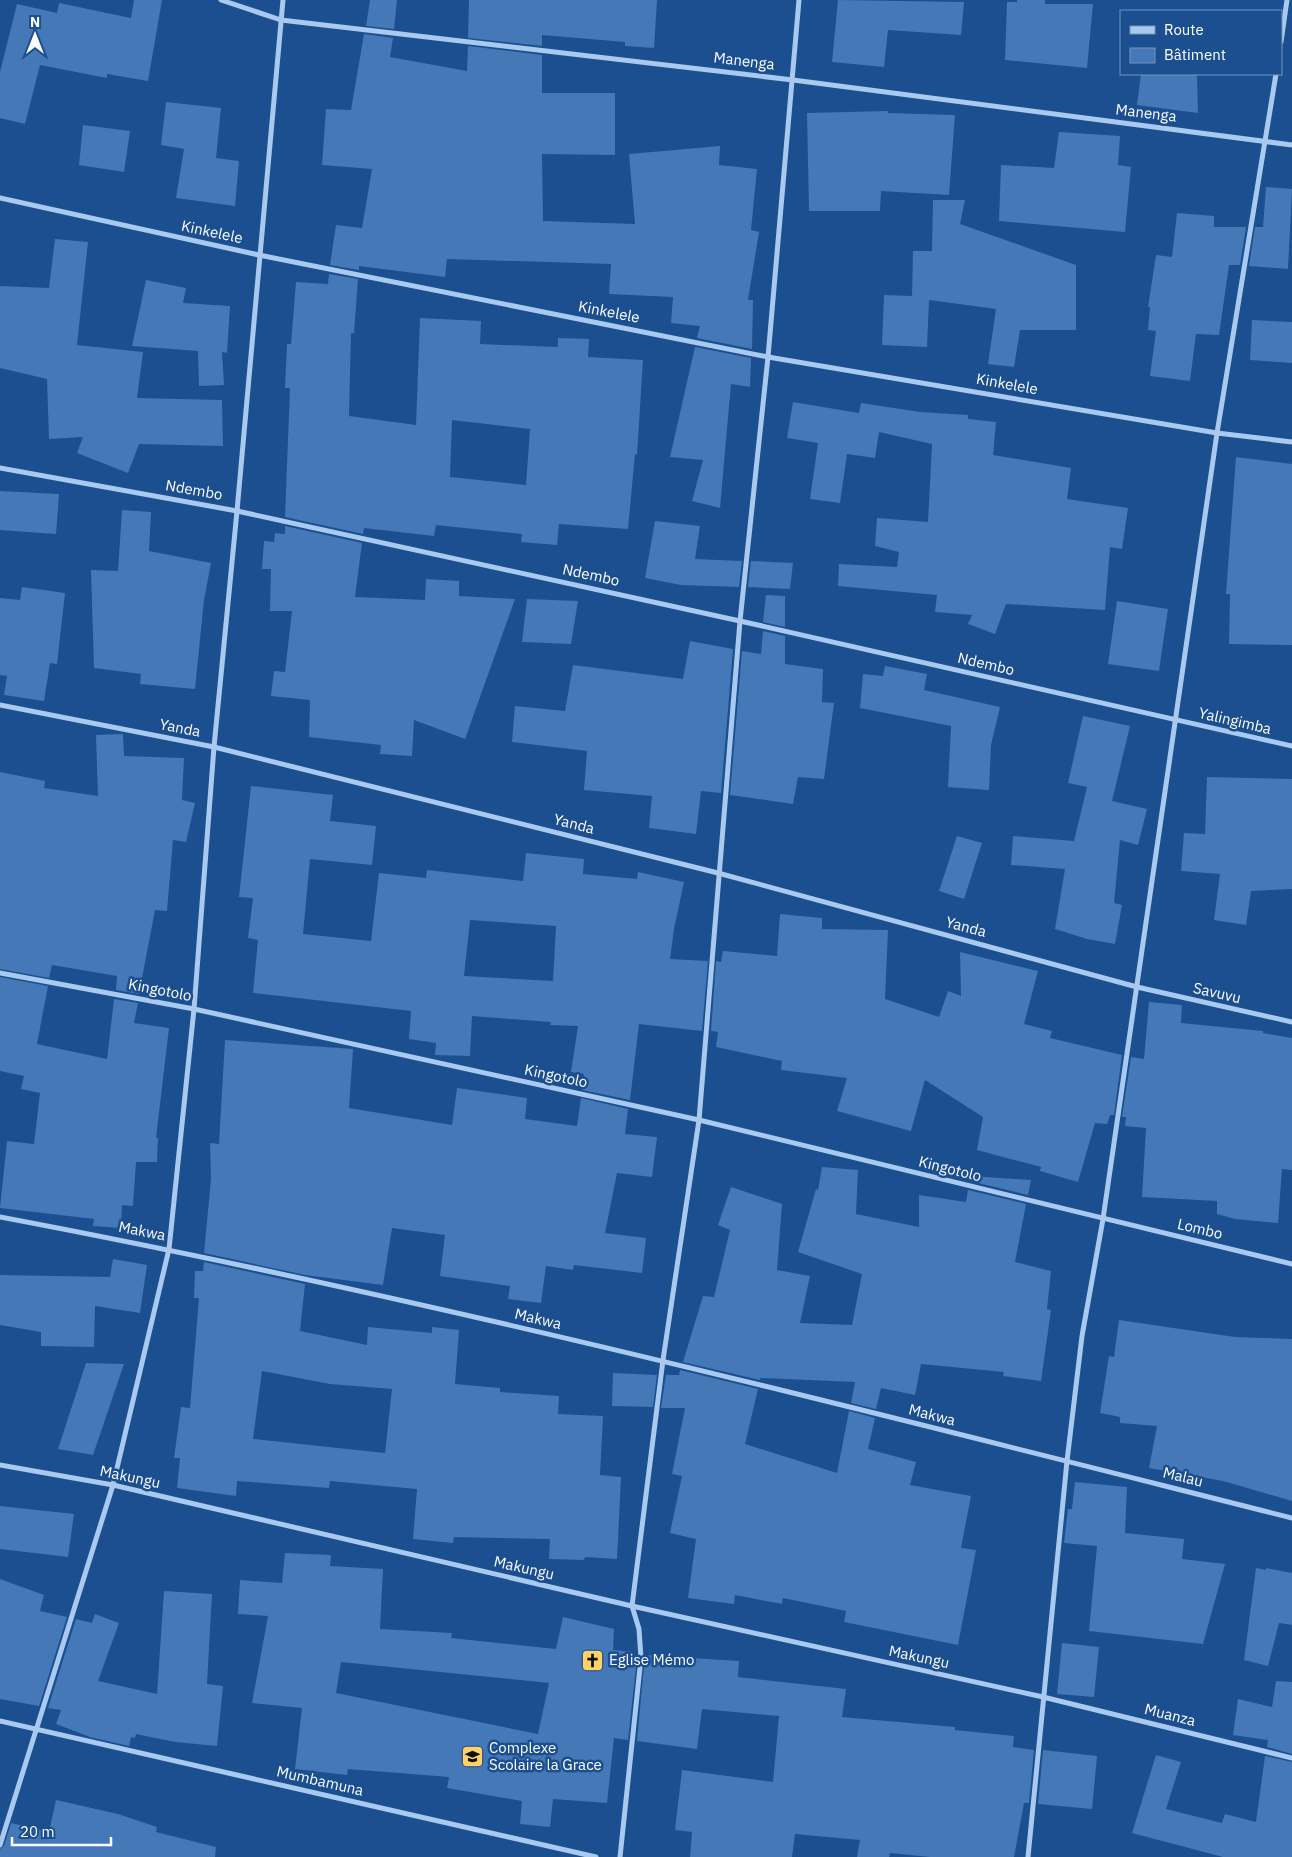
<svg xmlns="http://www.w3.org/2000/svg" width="1292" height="1857" font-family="'IBM Plex Sans',sans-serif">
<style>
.building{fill:#4478b7;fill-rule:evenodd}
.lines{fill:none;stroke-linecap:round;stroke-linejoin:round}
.minor{stroke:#a9c9ee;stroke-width:5}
.labels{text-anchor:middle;stroke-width:5;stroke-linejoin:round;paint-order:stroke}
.street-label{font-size:15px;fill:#fff;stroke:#1b4f8f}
.poi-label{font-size:15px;fill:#fff;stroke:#1b4f8f;text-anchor:start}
</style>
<rect width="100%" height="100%" fill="#1b4f8f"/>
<!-- building -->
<g class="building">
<polygon points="134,0 162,0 148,81 107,74 107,78 40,65 25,124 0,118 0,72 17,4 57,13 59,3 131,18"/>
<polygon points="370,0 397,0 394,29 366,26"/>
<polygon points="469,0 657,0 654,48 625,46 625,42 542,35 542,46 468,38"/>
<polygon points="838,0 964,2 961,35 888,30 884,67 832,62"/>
<polygon points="1017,0 1045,0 1045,4 1093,4 1087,68 1005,60 1007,2 1017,2"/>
<polygon points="364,34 393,38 390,57 467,71 468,46 542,55 542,93 615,93 615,155 542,154 543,221 635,224 629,154 720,146 719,165 757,169 751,230 759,232 748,300 753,300 752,349 697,338 700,326 671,323 673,297 609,294 611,264 447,259 445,277 359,266 359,270 330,265 336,225 362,228 372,169 322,165 326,109 351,110"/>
<polygon points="1141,74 1197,74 1198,113 1137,105"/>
<polygon points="166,102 221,108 216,158 239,161 235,206 176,198 184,149 161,145"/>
<polygon points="888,111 888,113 955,115 949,195 881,191 880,211 809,211 807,113"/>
<polygon points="83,125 130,131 124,172 79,165"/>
<polygon points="1059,132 1120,136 1118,165 1131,167 1125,232 999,221 1001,165 1054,168"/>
<polygon points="1266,187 1292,189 1288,269 1249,266 1255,227 1263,227"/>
<polygon points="933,200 965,200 960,224 1076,265 1076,330 1020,330 1014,367 988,364 996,309 929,300 927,347 882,345 884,295 912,296 913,251 932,251"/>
<polygon points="1177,213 1214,216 1214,227 1246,227 1240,265 1229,265 1219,335 1196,334 1190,381 1150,376 1156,331 1148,330 1150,307 1148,307 1156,255 1172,257"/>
<polygon points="55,239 88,242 77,345 143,352 137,398 222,400 223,446 139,444 128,473 77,453 83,437 49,439 47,379 0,368 0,286 49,288"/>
<path d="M329,274L358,279L354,333H351L349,416L416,425L420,318L481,321L480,344L558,347V338L589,339L588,357L643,360L637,455L635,454L628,529L559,524L557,545L521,542L522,534L436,525L434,536L364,528L363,534L285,517L290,388H285L287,344H291L296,282L328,284ZM452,420L530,429L526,485L450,477Z"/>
<polygon points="146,280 186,288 183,303 230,306 227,353 222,352 224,385 199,386 198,351 132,346"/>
<polygon points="1252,320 1292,322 1292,363 1250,360"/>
<polygon points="695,347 751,358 750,387 731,384 720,508 692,501 703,460 670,457"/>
<polygon points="793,402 859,413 861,403 920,412 968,415 968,419 996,422 993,455 1071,468 1067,499 1128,508 1122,549 1110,547 1105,610 1006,604 995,634 968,624 972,615 935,612 937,595 838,586 839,564 897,567 899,552 875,546 877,518 928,522 932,444 879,432 875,458 847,454 840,503 810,499 818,443 787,438"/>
<polygon points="1236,457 1292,464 1292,645 1229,644 1230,594 1226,594"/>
<polygon points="0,491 59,494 56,534 0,530"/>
<polygon points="122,510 151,512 149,551 211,563 204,600 195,689 140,684 141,674 94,668 91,570 118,571"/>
<polygon points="655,521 700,526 695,559 742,561 739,587 681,585 645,578"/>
<polygon points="285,526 362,543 355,597 425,600 426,579 459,581 459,596 515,599 465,739 414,720 412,756 380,754 381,745 309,737 310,700 271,696 274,671 285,672 292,611 270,611 271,569 262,569 264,541 274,542 275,533 285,534"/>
<polygon points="751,561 793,563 790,589 748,587"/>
<polygon points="22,587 65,593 57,664 50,663 44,701 4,695 7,676 0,675 0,598 20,600"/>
<polygon points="766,595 785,596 785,627 763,622"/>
<polygon points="527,599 578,601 571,644 522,642"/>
<polygon points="1117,601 1168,609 1159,671 1108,664"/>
<polygon points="763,631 785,636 785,664 823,669 822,702 834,703 824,779 798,777 793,804 730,795 742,651 761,654"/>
<polygon points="690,641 733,649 721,793 701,791 696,834 649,828 652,796 584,790 587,751 512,742 515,706 565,711 573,665 683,679"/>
<polygon points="885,666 927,674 924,690 1000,707 991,745 989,790 948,787 951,726 860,708 863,674 883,676"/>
<polygon points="1083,716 1130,726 1112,801 1147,809 1138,845 1120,840 1114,903 1122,905 1115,944 1087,939 1055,929 1065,869 1011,865 1013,836 1074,841 1087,787 1068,783"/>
<polygon points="123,734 124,756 184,758 182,800 195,803 186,842 173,840 167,911 155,910 139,994 116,990 117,976 52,965 49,978 0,969 0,772 45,781 44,788 98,796 96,735"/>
<polygon points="1207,777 1292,779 1292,889 1251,891 1246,925 1214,920 1220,874 1181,871 1184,833 1205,834"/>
<path d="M251,786L333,795L330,821L376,826L372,865L310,859L303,934L371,941L379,873L426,878L427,870L523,881L526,853L584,859L583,874L637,879L638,872L684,882L674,929L670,959L708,961L702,1031L639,1024L630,1100L582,1090L584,1074L571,1072L578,1026L550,1025L551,1022L472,1016L470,1056L435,1055L436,1043L409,1039L411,1011L253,993L258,940L248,938L253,898L239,897ZM470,920L556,926L553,981L464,976Z"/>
<polygon points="957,836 982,843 964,899 939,891"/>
<polygon points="780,914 822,918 822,929 888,930 885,999 939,1017 948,991 961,996 960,952 1038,971 1024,1024 1052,1031 1050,1038 1122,1055 1114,1115 1110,1115 1107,1124 1095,1123 1078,1182 1040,1171 1041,1167 977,1150 983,1117 925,1080 911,1131 837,1111 847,1078 781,1070 782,1061 716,1047 718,1032 711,1031 716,961 721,962 723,951 777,956"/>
<polygon points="0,977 48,986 37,1044 107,1059 114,999 138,1003 134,1023 169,1028 156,1138 158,1138 157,1162 136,1162 133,1206 122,1205 121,1228 93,1226 94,1219 0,1208 7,1141 34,1144 40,1093 21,1089 24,1076 0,1071"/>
<polygon points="1149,1002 1182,1005 1181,1023 1263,1031 1263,1033 1292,1038 1292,1170 1282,1169 1278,1223 1235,1219 1217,1214 1217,1201 1142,1197 1146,1128 1125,1126 1126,1117 1122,1117 1131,1057 1144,1059"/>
<polygon points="225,1040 353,1049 349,1108 452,1125 457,1088 527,1098 525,1119 577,1126 581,1098 628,1109 625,1134 657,1137 652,1177 617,1173 605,1233 646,1238 642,1273 574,1265 573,1270 546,1266 541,1303 508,1299 510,1286 440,1276 445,1235 392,1228 383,1285 305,1275 204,1253 211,1179 210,1143 219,1144"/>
<polygon points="822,1167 858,1170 856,1214 919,1227 919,1195 966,1202 968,1190 1026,1204 1015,1262 1051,1271 1047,1309 1051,1310 1041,1381 1003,1376 1004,1372 921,1364 915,1395 881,1388 876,1409 851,1403 855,1382 760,1378 760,1380 683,1362 703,1296 714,1297 730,1230 718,1225 731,1187 782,1204 777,1270 810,1276 800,1323 852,1325 862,1274 798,1252 816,1189 818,1190"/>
<polygon points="971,1176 1031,1180 1028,1195 970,1181"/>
<polygon points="113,1259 147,1265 140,1313 95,1306 94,1347 41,1346 41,1332 0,1325 0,1275 110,1277"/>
<path d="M204,1262L305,1284L300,1331L367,1345L368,1327L432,1333V1327L459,1330L455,1384L500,1388V1392L559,1396L558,1414L603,1416L600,1475L621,1477L617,1559L585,1557L584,1560L549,1559L550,1539L454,1537L453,1543L413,1539L417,1489L330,1481L329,1488L237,1481L236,1496L177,1488L180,1458H174L181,1407L190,1408L199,1298H194L195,1271H203ZM262,1371L330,1384L392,1389L385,1453L253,1439Z"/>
<polygon points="1119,1320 1235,1337 1292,1339 1292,1501 1223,1481 1149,1468 1157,1426 1120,1423 1120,1417 1100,1413 1109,1356 1114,1357"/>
<polygon points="86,1363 124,1364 93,1455 58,1449"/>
<polygon points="680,1370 758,1389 745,1444 837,1473 849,1411 875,1418 868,1449 916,1462 910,1485 971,1496 961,1548 976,1550 958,1645 844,1622 846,1611 783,1598 782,1604 735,1595 734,1604 688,1598 696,1539 670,1533 682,1476 672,1474 685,1408 661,1408 666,1375 679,1375"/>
<polygon points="613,1373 657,1375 653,1407 612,1406"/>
<polygon points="1075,1482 1127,1487 1125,1533 1184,1539 1182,1559 1225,1564 1203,1644 1089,1631 1097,1546 1064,1543 1068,1509 1072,1509"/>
<polygon points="0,1506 74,1514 68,1557 0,1549"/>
<path d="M285,1553L331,1555L330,1566L383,1569L380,1629L452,1633L451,1638L556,1649L563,1617L614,1629L613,1650L632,1652V1655H636L637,1658L628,1740L614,1738L607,1803L553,1799L550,1827L520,1824L522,1801L447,1788L449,1777L348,1769L347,1775L295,1769L302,1708L252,1703L268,1616L238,1614L240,1580L282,1583ZM341,1662L549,1683L538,1734L336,1693Z"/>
<polygon points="1256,1568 1266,1570 1266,1568 1292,1573 1292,1625 1279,1623 1268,1666 1244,1660"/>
<polygon points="0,1579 44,1595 40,1611 67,1617 39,1706 0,1699"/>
<polygon points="164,1591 212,1594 207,1684 223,1686 217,1746 175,1742 136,1734 135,1738 131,1737 129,1746 90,1737 56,1724 61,1710 48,1708 76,1619 92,1623 95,1614 119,1623 98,1681 157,1694"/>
<polygon points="1062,1643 1099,1647 1094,1697 1057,1694"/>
<polygon points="645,1655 739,1661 738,1677 846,1689 842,1717 955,1727 955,1730 1014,1736 1013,1747 1034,1750 1029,1803 1024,1803 1014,1857 930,1857 890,1853 889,1857 857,1857 860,1840 795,1834 792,1857 690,1857 692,1832 675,1830 682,1770 773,1782 779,1716 702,1709 697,1749 637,1741"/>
<polygon points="1276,1681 1292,1682 1292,1754 1267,1747 1268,1740 1233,1735 1238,1699 1272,1707"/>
<polygon points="1043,1750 1097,1756 1092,1809 1038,1804"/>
<polygon points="1156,1755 1181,1762 1166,1809 1222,1823 1225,1814 1256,1822 1265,1756 1292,1762 1292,1857 1223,1857 1132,1833"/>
<polygon points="56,1800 118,1814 157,1827 156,1832 216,1847 215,1857 0,1857 0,1849 4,1846 11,1823 49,1832"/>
</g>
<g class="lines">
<!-- minor -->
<g class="minor">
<polyline points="221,0 281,20 793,80 1292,145"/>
<polyline points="1281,42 1287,0"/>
<polyline points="0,198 259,255 768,357 1217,433 1292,442"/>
<polyline points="0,468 237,511 740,621 1292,746"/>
<polyline points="0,705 214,747 718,873 1137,987 1292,1022"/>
<polyline points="0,973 194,1009 699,1120 1292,1264"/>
<path d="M0,1217C435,1299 863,1410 1292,1518"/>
<polyline points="0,1465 113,1485 632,1606 1043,1697 1292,1758"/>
<polyline points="0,1721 596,1857"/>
<polyline points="0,1845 113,1485 169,1249 194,1009 214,747 237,511 283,0"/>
<polyline points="620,1857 641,1658 639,1629 632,1606 663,1360 699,1120 740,621 768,357 799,0"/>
<polyline points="1028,1857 1067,1461 1082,1336 1103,1219 1217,433 1276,74"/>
</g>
</g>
<!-- icons -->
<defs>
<symbol id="church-square" viewBox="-11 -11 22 22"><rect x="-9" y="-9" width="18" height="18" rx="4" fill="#ffd166" stroke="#1b4f8f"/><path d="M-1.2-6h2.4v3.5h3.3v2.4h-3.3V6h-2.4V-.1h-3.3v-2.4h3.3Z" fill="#111"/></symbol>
<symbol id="school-square" viewBox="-11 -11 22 22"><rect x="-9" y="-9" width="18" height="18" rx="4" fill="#ffd166" stroke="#1b4f8f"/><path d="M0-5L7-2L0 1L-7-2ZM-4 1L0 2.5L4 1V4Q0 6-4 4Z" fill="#111"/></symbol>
</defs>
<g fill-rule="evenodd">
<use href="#church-square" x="580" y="1648" width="25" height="25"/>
<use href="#school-square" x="460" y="1744" width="25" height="25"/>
</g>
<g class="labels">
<!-- street labels -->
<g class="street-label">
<text transform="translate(744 61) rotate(7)" y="5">Manenga</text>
<text transform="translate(1146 113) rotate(7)" y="5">Manenga</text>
<text transform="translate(212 232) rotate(12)" y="5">Kinkelele</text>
<text transform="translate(609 312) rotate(11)" y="5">Kinkelele</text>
<text transform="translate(1007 384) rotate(10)" y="5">Kinkelele</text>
<text transform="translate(194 490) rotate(10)" y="5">Ndembo</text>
<text transform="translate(591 575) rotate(12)" y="5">Ndembo</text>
<text transform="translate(986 664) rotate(13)" y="5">Ndembo</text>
<text transform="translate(1235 721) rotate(13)" y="5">Yalingimba</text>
<text transform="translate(180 728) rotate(11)" y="5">Yanda</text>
<text transform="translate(574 824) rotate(14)" y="5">Yanda</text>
<text transform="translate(966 927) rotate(15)" y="5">Yanda</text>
<text transform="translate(160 990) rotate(11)" y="5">Kingotolo</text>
<text transform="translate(1217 993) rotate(13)" y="5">Savuvu</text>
<text transform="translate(556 1076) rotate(12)" y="5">Kingotolo</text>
<text transform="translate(950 1169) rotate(14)" y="5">Kingotolo</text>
<text transform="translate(1200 1229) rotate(13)" y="5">Lombo</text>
<text transform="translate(142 1231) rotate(11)" y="5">Makwa</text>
<text transform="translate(538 1319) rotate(13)" y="5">Makwa</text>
<text transform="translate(932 1415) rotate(14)" y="5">Makwa</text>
<text transform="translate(130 1477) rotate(12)" y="5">Makungu</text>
<text transform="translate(1183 1477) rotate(14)" y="5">Malau</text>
<text transform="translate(524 1568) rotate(13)" y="5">Makungu</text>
<text transform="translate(919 1657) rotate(12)" y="5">Makungu</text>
<text transform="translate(1170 1715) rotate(14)" y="5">Muanza</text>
<text transform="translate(320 1781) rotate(13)" y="5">Mumbamuna</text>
</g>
<!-- poi labels -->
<g class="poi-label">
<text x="609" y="1665">Eglise Mémo</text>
<text x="489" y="1753">Complexe<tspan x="489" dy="17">Scolaire la Grace</tspan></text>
</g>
</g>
<!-- legend -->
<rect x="1120" y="10" width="162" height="65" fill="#1b4f8f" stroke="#7695bc"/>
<rect x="1130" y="26" width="25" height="8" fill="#a9c9ee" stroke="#7695bc"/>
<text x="1164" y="35" font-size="15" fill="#ffffff">Route</text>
<rect x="1130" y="48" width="25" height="15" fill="#4478b7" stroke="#7695bc"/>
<text x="1164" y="60" font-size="15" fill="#ffffff">Bâtiment</text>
<!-- north arrow -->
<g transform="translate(35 35)" stroke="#1b4f8f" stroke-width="4" paint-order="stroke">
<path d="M0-4L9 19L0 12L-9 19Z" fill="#ffffff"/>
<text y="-8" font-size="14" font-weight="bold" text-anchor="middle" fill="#ffffff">N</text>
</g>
<!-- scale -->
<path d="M12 1837v8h99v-8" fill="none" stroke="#ffffff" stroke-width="2.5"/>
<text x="20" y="1837" font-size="15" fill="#ffffff" stroke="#1b4f8f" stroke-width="4" paint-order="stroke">20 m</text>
</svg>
